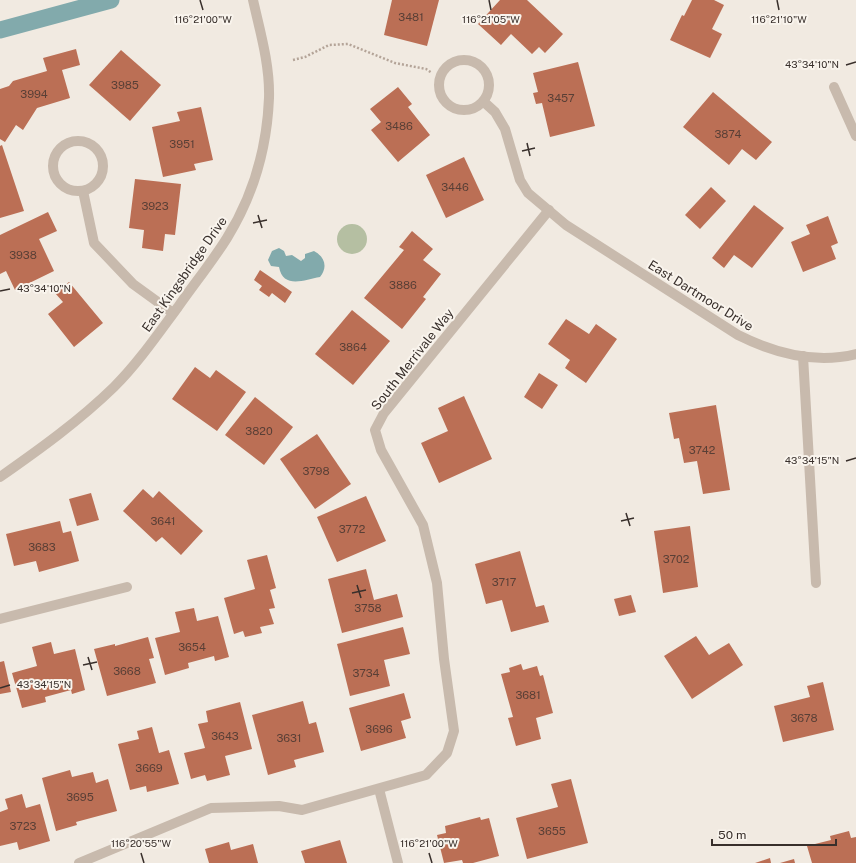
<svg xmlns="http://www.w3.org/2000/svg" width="856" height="863" font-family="'Public Sans',sans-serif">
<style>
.green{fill:#b5bfa2}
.water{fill:#82aaac}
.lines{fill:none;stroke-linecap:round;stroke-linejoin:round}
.canal{stroke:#82aaac;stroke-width:17}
.building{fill:#bb6f55}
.path{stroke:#b4a498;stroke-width:2.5;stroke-dasharray:2 2;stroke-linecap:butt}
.minor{stroke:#c8baad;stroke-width:10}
.ticks{fill:none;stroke:#382f2b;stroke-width:1.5}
.labels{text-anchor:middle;stroke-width:4;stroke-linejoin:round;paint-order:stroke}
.number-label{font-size:11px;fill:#593f36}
.street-label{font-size:13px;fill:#382f2b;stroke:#f9f4ed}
.ticks-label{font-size:10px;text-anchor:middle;fill:#382f2b;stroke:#f9f4ed;stroke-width:4;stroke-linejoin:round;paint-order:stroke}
</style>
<rect width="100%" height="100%" fill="#f1eae1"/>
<!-- green -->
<circle class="green" cx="352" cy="239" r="15"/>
<!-- water -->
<path class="water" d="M279,248L284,251L286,256L292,255L301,261L305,258V254L314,251C325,257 328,267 320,277C304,280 283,289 279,267L271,266L268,260L272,251Z"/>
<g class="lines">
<!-- canal -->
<polyline class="canal" points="0,30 111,0"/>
</g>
<!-- building -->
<g class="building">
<polygon points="392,0 439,0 427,46 384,35"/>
<polygon points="500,0 527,0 563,34 545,53 539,47 532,54 511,34 501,45 478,24"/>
<polygon points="692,0 714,0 724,5 712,29 722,34 710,58 670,40 682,15 684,16"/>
<polygon points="76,49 80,65 62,70 70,98 37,108 23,130 16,125 5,142 0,139 0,89 9,86 13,81 47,71 43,58"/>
<polygon points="121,50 161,85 130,121 89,85"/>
<polygon points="578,62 595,126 550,137 542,103 536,104 533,93 538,92 533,73"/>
<polygon points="398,87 412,104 408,107 430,135 398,162 371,130 381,122 370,109"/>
<polygon points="713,92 772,142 756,160 742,149 729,165 683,127"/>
<polygon points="201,107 213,160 194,164 196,170 163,177 152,127 180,121 177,112"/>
<polygon points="2,145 24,211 0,218 0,146"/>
<polygon points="464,157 484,200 446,218 426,175"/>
<polygon points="135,179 181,184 175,235 165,234 163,251 142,248 144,230 129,228"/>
<polygon points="711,187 726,201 700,229 685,215"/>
<polygon points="754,205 784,228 752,268 734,255 724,268 712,258"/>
<polygon points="48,212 57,231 39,239 54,271 15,290 6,271 0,274 0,235"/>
<polygon points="828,216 838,243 831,246 836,259 803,272 791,242 810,234 806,225"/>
<polygon points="412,231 433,249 423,260 441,274 423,297 426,299 402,329 364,298 404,250 399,247"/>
<polygon points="260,270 292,292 285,303 272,293 269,297 259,290 262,286 254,280"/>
<polygon points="69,282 103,323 74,347 48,314 63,302 55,293"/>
<polygon points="352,310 390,341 353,385 315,354"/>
<polygon points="566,319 589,334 596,324 617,339 586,383 565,368 570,360 548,344"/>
<polygon points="195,367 210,378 216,370 246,392 217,431 172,399"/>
<polygon points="539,373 558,385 542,409 524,397"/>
<polygon points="464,396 492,459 439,483 421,443 448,431 438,408"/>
<polygon points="255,397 293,427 264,465 225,435"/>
<polygon points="716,405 730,490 703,494 697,461 684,463 679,438 674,439 669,413"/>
<polygon points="317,434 351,484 315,509 280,459"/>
<polygon points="143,489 153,498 159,491 203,531 181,555 162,537 156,542 123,511"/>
<polygon points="91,493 99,520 77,526 69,499"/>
<polygon points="366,496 386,541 337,562 317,517"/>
<polygon points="60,521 63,533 71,531 79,561 39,572 36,561 14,566 6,534"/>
<polygon points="690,526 698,587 663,593 654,531"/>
<polygon points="520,551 536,607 544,605 549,622 511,632 502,600 486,604 475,564"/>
<polygon points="267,555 276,588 270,590 275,608 269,609 274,624 260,627 262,633 245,637 243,631 234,634 224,598 255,589 247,560"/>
<polygon points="366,569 374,600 397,594 403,617 342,633 328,579"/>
<polygon points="631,595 636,612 619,616 614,599"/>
<polygon points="194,608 197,621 218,616 229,657 215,661 214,656 188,663 189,668 165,675 155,638 180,632 175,612"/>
<polygon points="403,627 410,654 384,660 390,686 350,696 337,644"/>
<polygon points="696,636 709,655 729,643 743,665 692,699 664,656"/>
<polygon points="148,637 154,658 149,659 156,683 107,696 94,649 115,644 115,646"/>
<polygon points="51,642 54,654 75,649 85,690 72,694 71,690 45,697 46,702 22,708 12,673 37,666 32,647"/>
<polygon points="4,661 11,692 0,694 0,662"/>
<polygon points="521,664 523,670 537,666 540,676 543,675 553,713 536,718 541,739 516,746 508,718 513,717 501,674 510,672 509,668"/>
<polygon points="823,682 834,730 783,742 774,706 810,697 807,686"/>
<polygon points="404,693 411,718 401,721 406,738 361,751 349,708"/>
<polygon points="303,701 309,724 316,722 324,752 294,760 296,767 268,775 252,715"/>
<polygon points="240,702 252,749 225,756 230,775 207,781 205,775 191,779 184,753 205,748 198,724 208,722 206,711"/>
<polygon points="152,727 159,753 169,750 179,784 147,792 146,786 130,790 118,744 139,739 137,731"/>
<polygon points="70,770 72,777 93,772 96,783 108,779 117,811 76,822 77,825 56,831 42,778"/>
<polygon points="571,779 588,843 527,859 516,818 558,807 551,784"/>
<polygon points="22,794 26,808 40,804 50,841 19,850 17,842 0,846 0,812 8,809 5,799"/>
<polygon points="480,817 481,820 489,818 499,856 473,863 463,863 462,860 444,863 437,835 446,833 445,826"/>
<polygon points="849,831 851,838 856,837 856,863 812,863 807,846 831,840 830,836"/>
<polygon points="340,840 347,863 305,863 301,851"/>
<polygon points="229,842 231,850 253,844 258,863 209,863 205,849"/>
<polygon points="770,858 771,863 755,863"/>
<polygon points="794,859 795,863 780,863"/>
</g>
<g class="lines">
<!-- path -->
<polyline class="path" points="293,60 305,57 329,45 348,44 395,63 426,69 432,73"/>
<!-- minor -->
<g class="minor">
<circle cx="464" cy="85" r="25"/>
<polyline points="834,87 856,136"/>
<path d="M484,102L495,112L505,129L520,180L528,193L566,225L738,335C774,353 816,364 856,354"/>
<circle cx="78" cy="166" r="25"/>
<polyline points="83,191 94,243 133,284 173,313"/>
<polyline points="803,356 816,583"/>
<path d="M0,477C40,449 79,421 114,387C138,363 158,334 178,307C194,284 212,262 227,238C253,196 267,147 269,98C270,65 260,31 253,0"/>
<polyline points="0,619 127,587"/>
<polyline points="379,789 398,863"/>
<polyline points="79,863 211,808 279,806 302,810 426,775 447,753 454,731 444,659 437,583 423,525 381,450 375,430 384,413 549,210"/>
</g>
</g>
<!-- ticks -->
<path class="ticks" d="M200,0L203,10M489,0L491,10M777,0L779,10M846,65L856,62M527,143L530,156M522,151L535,148M258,215L262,228M253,223L267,220M0,291L10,289M846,461L856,458M626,513L630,526M621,521L634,518M357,585L361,598M352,593L366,590M88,657L92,670M83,665L97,662M0,688L10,685M141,853L144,863M429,853L432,863"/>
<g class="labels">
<!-- number labels -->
<g class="number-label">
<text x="411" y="21">3481</text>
<text x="125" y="89">3985</text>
<text x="34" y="98">3994</text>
<text x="561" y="102">3457</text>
<text x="399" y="130">3486</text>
<text x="728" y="138">3874</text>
<text x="182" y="148">3951</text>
<text x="455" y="191">3446</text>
<text x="155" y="210">3923</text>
<text x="23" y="259">3938</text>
<text x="403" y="289">3886</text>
<text x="353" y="351">3864</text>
<text x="259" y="435">3820</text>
<text x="702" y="454">3742</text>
<text x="316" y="475">3798</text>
<text x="163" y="525">3641</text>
<text x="352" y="533">3772</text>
<text x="42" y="551">3683</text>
<text x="676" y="563">3702</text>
<text x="504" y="586">3717</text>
<text x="368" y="612">3758</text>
<text x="192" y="651">3654</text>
<text x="127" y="675">3668</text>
<text x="366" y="677">3734</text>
<text x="528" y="699">3681</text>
<text x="804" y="722">3678</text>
<text x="379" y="733">3696</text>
<text x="225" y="740">3643</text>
<text x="289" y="742">3631</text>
<text x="149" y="772">3669</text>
<text x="80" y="801">3695</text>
<text x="23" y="830">3723</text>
<text x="552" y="835">3655</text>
</g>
<!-- street labels -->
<g class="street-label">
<text transform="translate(184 274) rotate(-55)" y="5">East Kingsbridge Drive</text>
<text transform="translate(701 295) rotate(32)" y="5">East Dartmoor Drive</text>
<text transform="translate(412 359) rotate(-52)" y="5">South Merrivale Way</text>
</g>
</g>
<g class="ticks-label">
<text x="203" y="23">116°21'00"W</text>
<text x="491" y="23">116°21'05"W</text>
<text x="779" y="23">116°21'10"W</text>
<text x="812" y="68">43°34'10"N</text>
<text x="44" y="292">43°34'10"N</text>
<text x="812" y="464">43°34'15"N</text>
<text x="44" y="688">43°34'15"N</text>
<text x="141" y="847">116°20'55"W</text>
<text x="429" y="847">116°21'00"W</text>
</g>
<!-- scale -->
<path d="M712 839v6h124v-6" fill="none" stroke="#382f2b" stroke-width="2"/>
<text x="718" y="839" font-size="12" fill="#382f2b" stroke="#f9f4ed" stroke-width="3" paint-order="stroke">50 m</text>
</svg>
